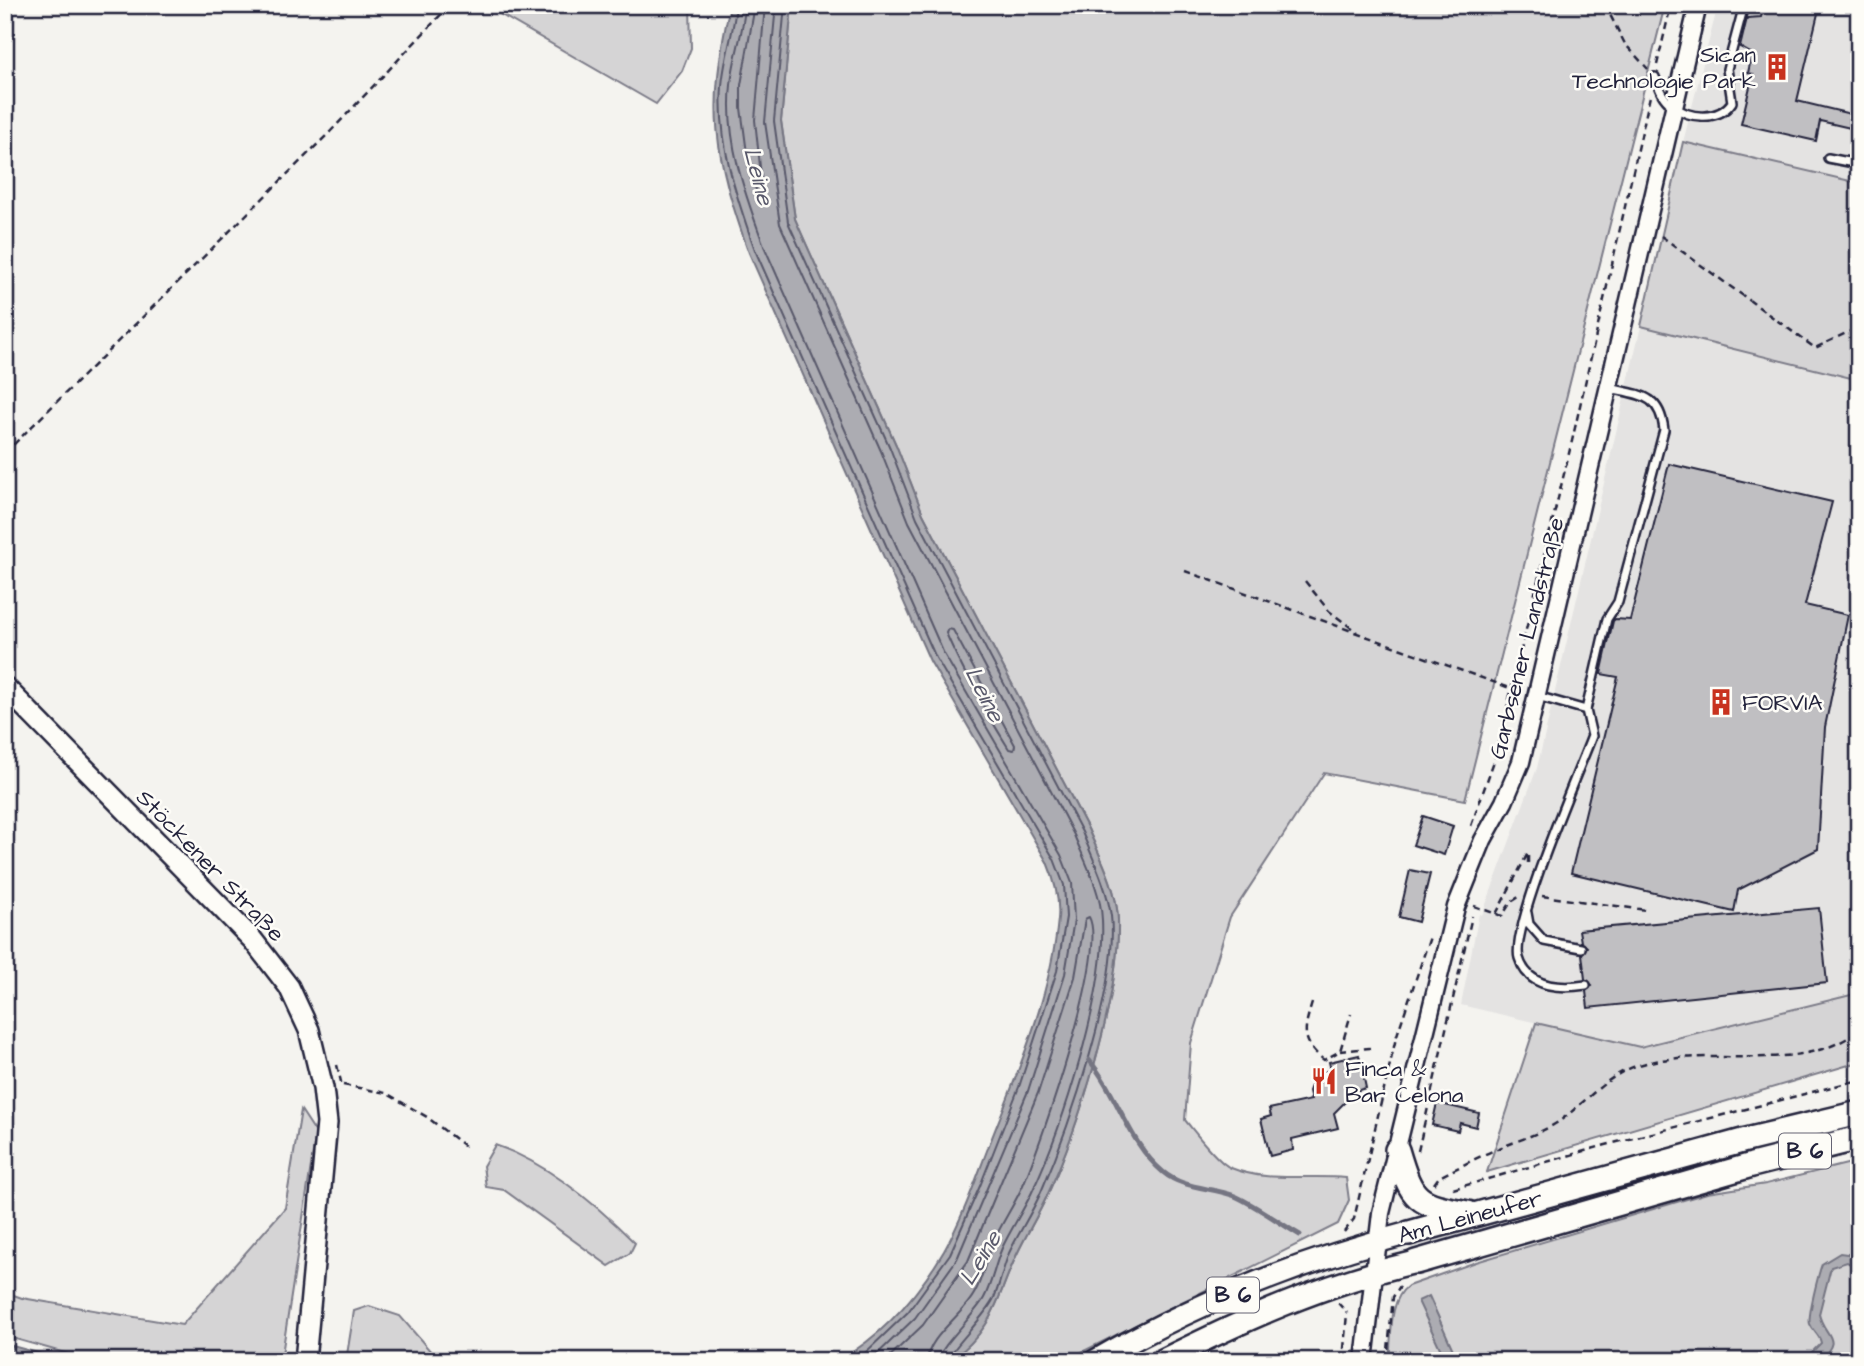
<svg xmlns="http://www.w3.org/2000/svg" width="1864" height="1366" font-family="'Architects Daughter',sans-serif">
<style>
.built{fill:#e4e3e2}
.green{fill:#d5d4d5;stroke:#7c7b88;stroke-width:2}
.water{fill:#acacb2;stroke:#757582;stroke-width:2}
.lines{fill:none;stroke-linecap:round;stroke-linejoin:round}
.shore{stroke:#59596b;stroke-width:2}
.stream{stroke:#757582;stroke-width:5}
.building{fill:#c0bfc2;stroke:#22223b;stroke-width:2}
.service-casing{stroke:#22223b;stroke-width:12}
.tertiary-casing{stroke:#22223b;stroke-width:21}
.secondary-casing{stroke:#22223b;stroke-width:24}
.primary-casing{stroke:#22223b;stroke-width:26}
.trunk-casing{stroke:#22223b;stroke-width:28}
.path{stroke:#22223b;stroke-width:2.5;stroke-dasharray:7 5;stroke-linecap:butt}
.service{stroke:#fdfcf7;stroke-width:7}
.tertiary{stroke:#fdfcf7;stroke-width:16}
.secondary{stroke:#fdfcf7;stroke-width:19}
.primary{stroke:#fdfcf7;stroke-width:21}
.trunk{stroke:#fdfcf7;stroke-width:23}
.labels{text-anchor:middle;stroke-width:5;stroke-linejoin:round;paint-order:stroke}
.shield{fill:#fdfcf7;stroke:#646373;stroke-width:2}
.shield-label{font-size:21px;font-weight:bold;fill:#22223b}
.poi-label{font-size:23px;fill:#22223b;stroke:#fdfcf7;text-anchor:start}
.street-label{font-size:23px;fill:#22223b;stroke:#fdfcf7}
.water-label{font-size:24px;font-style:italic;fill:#59596b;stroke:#fdfcf7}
</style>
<rect width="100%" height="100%" fill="#f4f3ef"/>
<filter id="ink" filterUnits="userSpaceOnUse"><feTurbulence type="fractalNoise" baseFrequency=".0143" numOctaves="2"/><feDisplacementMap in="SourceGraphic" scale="14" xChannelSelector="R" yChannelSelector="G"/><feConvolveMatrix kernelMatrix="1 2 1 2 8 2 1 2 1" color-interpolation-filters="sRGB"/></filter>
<g filter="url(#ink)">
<!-- built -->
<g class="built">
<polygon points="1718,5 1859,5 1859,183 1683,142"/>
<polygon points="1641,326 1859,380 1859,993 1640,1047 1461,1005 1479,914 1482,915 1537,768"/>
</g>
<!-- green -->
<g class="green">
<polygon points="484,5 690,5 691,48 682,71 656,104"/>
<path d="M792,5H1665L1465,800L1324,773L1230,917L1191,1043L1185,1120C1195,1132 1218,1163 1231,1168C1268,1183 1307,1174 1346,1178L1349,1200L1338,1224L1064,1361H950C996,1327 995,1301 1017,1254C1026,1235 1037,1217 1046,1198C1079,1127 1120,997 1118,920C1117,888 1100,857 1088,829L923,514L896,445L795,219L781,121Z"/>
<polygon points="1683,142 1859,183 1859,380 1641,326"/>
<polygon points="1859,993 1859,1062 1487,1172 1536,1023 1640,1047"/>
<polygon points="301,1110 316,1133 281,1361 93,1361 5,1336 5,1292 22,1298 182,1325 285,1208"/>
<path d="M495,1145C548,1163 596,1204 635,1243L630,1253L609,1266L504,1190L486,1187L483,1166Z"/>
<path d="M1859,1161V1361H1389C1392,1338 1388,1300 1408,1286L1476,1262L1707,1193L1766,1184Z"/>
<polygon points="369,1306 400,1316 439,1361 346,1361 354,1311"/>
</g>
<!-- water -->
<g class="water">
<path d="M730,5H792L781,121L795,219L896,445L923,514L1088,829C1100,857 1117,888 1118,920C1120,997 1079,1127 1046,1198C1037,1217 1026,1235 1017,1254C995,1301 996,1327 950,1361H838C882,1336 918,1295 944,1251C962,1219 975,1182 988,1148C1016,1076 1051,997 1058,919C1060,899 1055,881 1047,862L930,661L749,253C713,152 707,110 730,5Z"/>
<path d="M1859,1251V1270L1847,1262L1831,1267L1819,1314C1823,1336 1846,1338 1818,1361H1803L1821,1343C1820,1335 1813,1332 1810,1324C1807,1318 1819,1272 1822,1264L1840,1253L1854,1255Z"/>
<polygon points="1429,1296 1458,1361 1446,1361 1418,1301"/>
<polygon points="5,1344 67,1361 5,1361"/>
</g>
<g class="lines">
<!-- shore -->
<g class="shore">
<path d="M736,5C734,32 724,59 722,86C718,144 736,196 755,250L936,658L1054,859L1064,885L1066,917L1057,971L1019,1087L980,1186L950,1254L908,1312L865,1353L852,1361"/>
<path d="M745,5C744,32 733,58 731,85C725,141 745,194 764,246L944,654L1061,855L1072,883L1074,920L1065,974L1028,1091L957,1259L915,1318L870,1361"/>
<polyline points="755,5 741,85 741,108 750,176 760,198 763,194 755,120 765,5"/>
<path d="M776,5L765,122L780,224L881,451L909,522L1074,835C1085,862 1101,891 1102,920C1106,992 1063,1126 1032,1192C1023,1211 1011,1229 1002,1248C995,1264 992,1283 984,1298C974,1316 939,1347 938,1361"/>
<path d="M785,5L774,121L788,222L890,448L917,518L1082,832C1093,859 1107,887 1111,916C1119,984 1069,1128 1041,1192C1032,1213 1019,1232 1009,1253C1003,1268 1000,1284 994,1298C986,1316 948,1352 947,1361"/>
<path d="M948,629L953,630L1015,745L1014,750L1009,749C986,712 963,673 946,633Z"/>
<path d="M885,1361L923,1325L968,1261L1038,1093L1075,977L1085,919L1089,917C1108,951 1041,1144 1023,1185C1014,1206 1000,1225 991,1247C985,1261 983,1278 975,1292C963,1316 928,1336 927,1361"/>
</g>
<!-- stream -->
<path class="stream" d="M1089,1060C1118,1094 1128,1143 1163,1172C1183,1189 1211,1187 1235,1196C1257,1206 1279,1223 1300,1235"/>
</g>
<!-- building -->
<g class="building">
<polygon points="1764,5 1820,5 1797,101 1859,116 1859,130 1820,121 1816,141 1741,124 1753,74 1748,73 1752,54 1740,47 1747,18 1761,17"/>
<polygon points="1669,464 1832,502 1805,605 1848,615 1825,727 1818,849 1738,890 1734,912 1571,873 1618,677 1601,674 1613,621 1615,619 1630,620"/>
<polygon points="1423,816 1453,826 1444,855 1413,845"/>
<polygon points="1410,870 1430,874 1418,922 1399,917"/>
<polygon points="1819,908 1827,983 1588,1008 1586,991 1592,985 1585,979 1582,954 1587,947 1581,942 1579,930"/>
<polygon points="1359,1055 1366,1088 1348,1093 1346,1101 1334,1113 1338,1128 1292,1139 1293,1150 1270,1156 1261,1119 1271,1116 1269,1109 1311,1100 1309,1091 1313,1081 1320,1073 1331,1070 1329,1062"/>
<polygon points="1437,1103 1479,1113 1476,1127 1460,1123 1458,1131 1432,1125"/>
</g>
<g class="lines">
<defs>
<g id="service">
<path d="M1655,77C1659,88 1662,98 1672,105C1690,120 1719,121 1732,102L1727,69L1744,5"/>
<polyline points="1828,158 1859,164"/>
<path d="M1537,696L1586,710L1592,736C1578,772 1510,930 1519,958C1528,988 1560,989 1586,985"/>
<path d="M1586,710L1607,619L1618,602L1664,430C1660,394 1640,395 1609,388"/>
<polyline points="1527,913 1529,924 1544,941 1581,948"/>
</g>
<polyline id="tertiary" points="1364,1361 1381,1213 1456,907 1483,840 1504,802 1521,762 1698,5"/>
<polyline id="secondary" points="5,687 252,939 289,987 309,1030 323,1088 327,1123 305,1361"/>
<g id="primary">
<path d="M1095,1361C1192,1305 1301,1261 1409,1233"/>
<path d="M1161,1361C1243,1320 1325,1283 1416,1262"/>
</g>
<g id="trunk">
<path d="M1397,1150C1412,1201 1416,1204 1468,1213"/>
<polyline points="1409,1233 1746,1140 1859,1113"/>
<polyline points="1416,1262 1752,1165 1859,1138"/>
</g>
</defs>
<!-- service casing -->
<use href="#service" class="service-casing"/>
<!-- tertiary casing -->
<use href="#tertiary" class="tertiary-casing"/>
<!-- secondary casing -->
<use href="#secondary" class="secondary-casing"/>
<!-- primary casing -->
<use href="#primary" class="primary-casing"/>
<!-- trunk casing -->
<use href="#trunk" class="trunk-casing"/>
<!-- path -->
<g class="path">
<polyline points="1605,5 1625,44 1648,69"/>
<polyline points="1657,65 1671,5"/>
<polyline points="1661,236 1815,348 1859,327"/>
<polyline points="5,453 330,132 450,5"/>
<polyline points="1185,571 1521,692"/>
<polyline points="1305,581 1329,611 1357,632"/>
<polyline points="1471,826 1494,761 1572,441 1650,96"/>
<polyline points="1542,896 1646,910"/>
<polyline points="1474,906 1502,916 1511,902 1519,897"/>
<polyline points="1496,914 1528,853 1528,864"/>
<path d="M1312,1003C1304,1029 1300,1041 1324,1060L1340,1051L1351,1014"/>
<polyline points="1340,1051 1370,1048"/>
<polyline points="337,1065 342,1086"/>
<polyline points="343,1085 386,1093 427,1117 468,1149"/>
<polyline points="1371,1096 1381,1103"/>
<polyline points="1418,1151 1472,916"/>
<path d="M1434,1184L1439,1177C1460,1167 1481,1155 1502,1147C1522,1139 1544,1132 1561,1120C1586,1102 1608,1074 1639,1065C1707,1044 1801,1077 1859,1030"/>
<polyline points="1453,1189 1602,1146 1859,1080"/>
<polyline points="1344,1232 1354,1219 1396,1038 1431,934"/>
<polyline points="1338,1303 1347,1313"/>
<polyline points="1343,1361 1347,1313"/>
<polyline points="1387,1361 1393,1297 1400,1286"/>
</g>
<!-- service -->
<use href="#service" class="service"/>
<!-- tertiary -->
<use href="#tertiary" class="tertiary"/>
<!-- secondary -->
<use href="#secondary" class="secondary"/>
<!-- primary -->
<use href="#primary" class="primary"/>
<!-- trunk -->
<use href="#trunk" class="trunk"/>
</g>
</g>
<!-- icons -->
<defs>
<symbol id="building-bare" viewBox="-9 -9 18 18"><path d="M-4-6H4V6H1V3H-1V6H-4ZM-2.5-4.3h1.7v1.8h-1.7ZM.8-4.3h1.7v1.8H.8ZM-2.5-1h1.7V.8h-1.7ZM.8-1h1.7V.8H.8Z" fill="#c8321e" stroke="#fdfcf7" stroke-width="2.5" paint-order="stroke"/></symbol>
<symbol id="restaurant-bare" viewBox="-9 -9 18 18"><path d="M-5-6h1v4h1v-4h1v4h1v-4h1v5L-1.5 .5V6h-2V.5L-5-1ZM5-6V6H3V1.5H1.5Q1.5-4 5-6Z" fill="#c8321e" stroke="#fdfcf7" stroke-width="2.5" paint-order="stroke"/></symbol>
</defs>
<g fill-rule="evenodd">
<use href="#building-bare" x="1758" y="48" width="38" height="38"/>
<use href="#building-bare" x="1702" y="683" width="38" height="38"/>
<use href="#restaurant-bare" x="1305" y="1062" width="38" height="38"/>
</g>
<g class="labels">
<!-- shield labels -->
<g class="shield">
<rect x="1779" y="1133.5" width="52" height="35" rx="5"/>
<rect x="1207" y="1277.5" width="52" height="35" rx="5"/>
</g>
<g class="shield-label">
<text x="1805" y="1158">B 6</text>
<text x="1233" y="1302">B 6</text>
</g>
<!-- poi labels -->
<g class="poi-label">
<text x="1756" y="62" text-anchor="end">Sican<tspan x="1756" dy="26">Technologie Park</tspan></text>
<text x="1742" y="710">FORVIA</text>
<text x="1345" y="1076">Finca &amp;<tspan x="1345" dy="26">Bar Celona</tspan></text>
</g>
<!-- street labels -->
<g class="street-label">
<text transform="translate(1526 638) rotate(-76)" y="8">Garbsener Landstraße</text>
<text transform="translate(211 865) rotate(46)" y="8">Stöckener Straße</text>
<text transform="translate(1470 1216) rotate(-15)" y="8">Am Leineufer</text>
</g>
<!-- water labels -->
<g class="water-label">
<text transform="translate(759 176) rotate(75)" y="8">Leine</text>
<text transform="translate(985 694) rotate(63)" y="8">Leine</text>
<text transform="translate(980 1258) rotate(-59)" y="8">Leine</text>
</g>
</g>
<!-- margin -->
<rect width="1864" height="1366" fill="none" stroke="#fdfcf7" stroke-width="28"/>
<rect x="14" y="14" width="1836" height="1338" fill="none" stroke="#22223b" stroke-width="2.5" filter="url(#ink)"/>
</svg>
